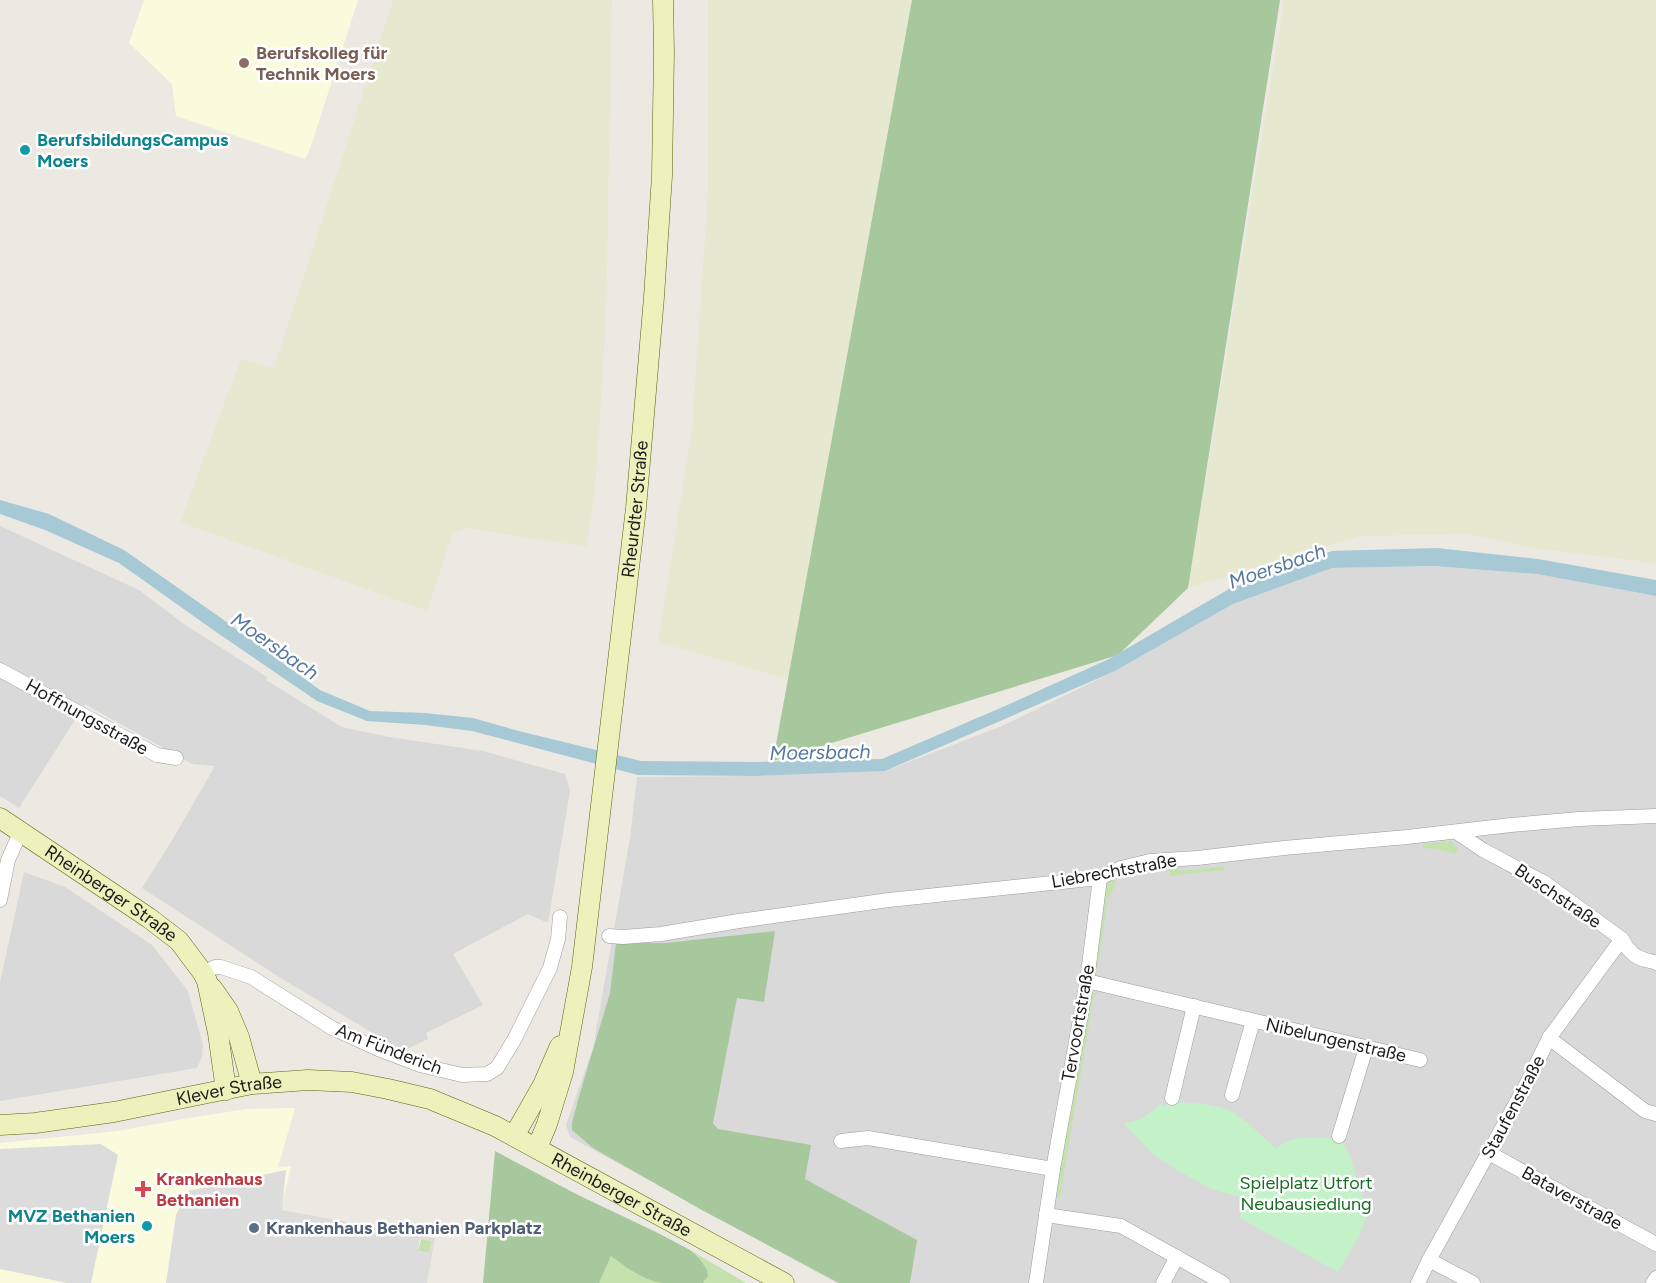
<svg xmlns="http://www.w3.org/2000/svg" width="1656" height="1283" font-family="Figtree,sans-serif">
<style>
.residential{fill:#dad9d9}
.education{fill:#fafbdd}
.farmland{fill:#e6e9d0}
.grass{fill:#c5e1ad}
.forest{fill:#a7c79c}
.park{fill:#c3f2c8}
.parking{fill:#dcdcdc;fill-rule:evenodd}
.water{fill:#a7c9d5}
.lines{fill:none;stroke-linecap:round;stroke-linejoin:round}
.minor-casing{stroke:#9d9d9d;stroke-width:15}
.secondary-casing{stroke:#596510;stroke-width:21}
.minor{stroke:#fff;stroke-width:14}
.secondary{stroke:#edf1bb;stroke-width:20}
.education-dot{fill:#8d6e63;stroke:#fff;stroke-width:2}
.culture-dot{fill:#0f9aa8;stroke:#fff;stroke-width:2}
.health-dot{fill:#e0444e;stroke:#fff;stroke-width:2}
.service-dot{fill:#5c6f8a;stroke:#fff;stroke-width:2}
.labels{text-anchor:middle;stroke-width:5;stroke-linejoin:round;paint-order:stroke}
.education-label{font-size:18px;font-weight:bold;fill:#785e54;stroke:#fff;text-anchor:start}
.culture-label{font-size:18px;font-weight:bold;fill:#0d838f;stroke:#fff;text-anchor:start}
.street-label{font-size:18px;fill:#1c1c1c;stroke:#fff}
.health-label{font-size:18px;font-weight:bold;fill:#be3a42;stroke:#fff;text-anchor:start}
.park-label{font-size:18px;fill:#176d21;stroke:#fff}
.service-label{font-size:18px;font-weight:bold;fill:#4e5e75;stroke:#fff;text-anchor:start}
.water-label{font-size:20px;font-style:italic;fill:#5478a0;stroke:#fff}
</style>
<rect width="100%" height="100%" fill="#ece9e3"/>
<!-- residential -->
<g class="residential">
<polygon points="0,526 139,590 184,624 267,677 266,680 342,727 389,737 483,751 565,774 570,791 548,923 528,914 453,954 483,1005 426,1033 428,1039 403,1051 279,977 142,888 174,837 215,766 192,764 85,704 19,808 0,796"/>
<polygon points="1434,566 1537,574 1656,596 1656,1283 837,1283 570,1137 566,1125 593,1048 630,838 637,777 755,776 885,771 1002,726 1115,671 1233,604 1332,568"/>
<polygon points="24,872 65,887 152,945 188,991 203,1045 202,1056 197,1068 0,1101 0,983"/>
</g>
<!-- education -->
<g class="education">
<polygon points="144,0 358,0 310,149 305,159 176,116 172,84 129,43"/>
<polygon points="295,1108 278,1167 291,1166 281,1210 435,1238 427,1283 0,1283 0,1143 118,1131 189,1118 247,1109"/>
</g>
<!-- farmland -->
<g class="farmland">
<polygon points="393,0 612,0 606,321 595,490 587,547 467,528 452,534 427,611 180,522 241,359 274,368"/>
<polygon points="708,0 912,0 788,679 658,642 692,429 708,192"/>
<polygon points="1284,0 1656,0 1656,565 1633,560 1538,549 1469,534 1360,536 1188,588"/>
</g>
<!-- grass -->
<g class="grass">
<polygon points="1451,841 1458,849 1456,854 1436,849 1422,848 1423,848 1423,844"/>
<polygon points="1179,865 1180,871 1224,866 1225,870 1170,876 1169,870 1147,873 1147,870 1169,868 1169,866"/>
<polygon points="1117,877 1115,886 1108,898 1097,972 1095,970 1105,902 1104,888 1106,881"/>
<polygon points="1098,991 1098,993 1094,995 1060,1197 1056,1197 1085,1022 1091,995"/>
<polygon points="421,1239 432,1241 429,1253 418,1251"/>
<polygon points="690,1250 746,1283 703,1283 705,1281 699,1258"/>
<path d="M611,1256C626,1268 644,1279 664,1283H599Z"/>
</g>
<!-- forest -->
<g class="forest">
<polygon points="912,0 1280,0 1188,588 1118,655 773,761"/>
<polygon points="775,931 764,1002 737,998 713,1123 718,1129 811,1145 805,1179 917,1240 910,1283 839,1283 700,1209 593,1148 572,1130 572,1123 578,1100 610,993 616,943 666,943"/>
<path d="M495,1151L576,1194L658,1233L690,1250L699,1258L707,1270L708,1276L703,1283C690,1283 676,1283 663,1283C645,1281 625,1267 611,1256L599,1283H483Z"/>
</g>
<!-- park -->
<path class="park" d="M1170,1102C1186,1102 1219,1104 1232,1112C1248,1122 1262,1136 1276,1149C1287,1134 1325,1137 1342,1140L1349,1154L1368,1212L1359,1236L1338,1272L1240,1218L1244,1202L1240,1197L1211,1189L1177,1170L1153,1154L1125,1125L1126,1123C1143,1120 1148,1115 1161,1104L1163,1107Z"/>
<!-- parking -->
<g class="parking">
<polygon points="101,1144 118,1155 91,1283 67,1283 0,1269 0,1149"/>
<path d="M286,1170L282,1210L435,1238L427,1283H166L176,1215L188,1191ZM420,1239L432,1241L429,1253L418,1251Z"/>
</g>
<!-- water -->
<polygon class="water" points="0,500 49,514 124,550 221,618 320,690 370,711 425,713 473,718 519,731 641,761 754,762 882,759 1005,706 1109,659 1229,589 1332,551 1437,548 1538,559 1656,580 1656,596 1537,574 1434,566 1332,568 1233,604 1115,671 885,771 755,776 638,775 472,731 425,725 367,721 317,701 216,632 119,563 45,530 0,514"/>
<g class="lines">
<defs>
<g id="minor">
<polyline points="0,670 157,755 176,758"/>
<path d="M1456,832L1483,850L1545,883L1622,939C1627,949 1635,958 1646,960C1649,961 1653,961 1656,963"/>
<polyline points="0,900 8,860 21,831"/>
<polyline points="609,936 623,937 661,934 739,921 889,900 1100,878 1121,868 1150,861 1197,858 1284,848 1407,837 1511,825 1579,819 1656,816"/>
<polyline points="203,973 215,967 221,967 251,977 332,1028 378,1049 420,1065 462,1075 487,1074 497,1068 514,1040 550,968 558,939 560,917"/>
<polyline points="1087,981 1420,1060"/>
<polyline points="1549,1038 1645,1111 1656,1114"/>
<polyline points="1232,1095 1253,1021"/>
<polyline points="1172,1098 1194,1006"/>
<polyline points="1339,1136 1366,1048"/>
<polyline points="841,1141 868,1138 1053,1169"/>
<polyline points="1489,1153 1656,1244"/>
<polyline points="1046,1215 1121,1226 1223,1283"/>
<polyline points="1429,1260 1473,1283"/>
<polyline points="1036,1283 1053,1169 1087,981 1100,878"/>
<polyline points="1163,1283 1177,1257"/>
<polyline points="1418,1283 1429,1260 1525,1087 1549,1038 1622,939"/>
<polyline points="1653,1283 1656,1278"/>
</g>
<g id="secondary">
<path id="s1" d="M0,818L149,918L179,941L203,973L207,981L218,1033L226,1090"/>
<polyline points="212,988 228,1011 239,1037 252,1084"/>
<path id="s2" d="M0,1125L35,1123L114,1112L252,1084L308,1080L352,1082L388,1089L430,1099L495,1126L784,1283"/>
<polyline points="514,1136 543,1085 560,1046"/>
<path id="s3" d="M537,1148L547,1124L563,1072L582,967L636,508L654,297L662,176L664,52L663,0"/>
</g>
</defs>
<!-- minor casing -->
<use href="#minor" class="minor-casing"/>
<!-- secondary casing -->
<use href="#secondary" class="secondary-casing"/>
<!-- minor -->
<use href="#minor" class="minor"/>
<!-- secondary -->
<use href="#secondary" class="secondary"/>
</g>
<!-- markers -->
<circle class="education-dot" cx="244" cy="63" r="6"/>
<g class="culture-dot">
<circle cx="25" cy="150" r="6"/>
<circle cx="147" cy="1226" r="6"/>
</g>
<path class="health-dot" d="M140 1180h6v6h6v6h-6v6h-6v-6h-6v-6h6z"/>
<circle class="service-dot" cx="254" cy="1228" r="6"/>
<g class="labels">
<!-- education labels -->
<g class="education-label">
<text x="256" y="59">Berufskolleg für<tspan x="256" dy="21">Technik Moers</tspan></text>
</g>
<!-- culture labels -->
<g class="culture-label">
<text x="37" y="146">BerufsbildungsCampus<tspan x="37" dy="21">Moers</tspan></text>
<text x="135" y="1222" text-anchor="end">MVZ Bethanien<tspan x="135" dy="21">Moers</tspan></text>
</g>
<!-- street labels -->
<g class="street-label">
<text dy="6" stroke="none"><textPath href="#s3" startOffset="648">Rheurdter Straße</textPath></text>
<text transform="translate(87 717) rotate(29)" y="6">Hoffnungsstraße</text>
<text transform="translate(1114 871) rotate(-10)" y="6">Liebrechtstraße</text>
<text dy="6" stroke="none"><textPath href="#s1" startOffset="134">Rheinberger Straße</textPath></text>
<text transform="translate(1558 896) rotate(34)" y="6">Buschstraße</text>
<text transform="translate(1078 1023) rotate(-80)" y="6">Tervoortstraße</text>
<text transform="translate(1336 1040) rotate(13)" y="6">Nibelungenstraße</text>
<text transform="translate(389 1049) rotate(21)" y="6">Am Fünderich</text>
<text dy="6" stroke="none"><textPath href="#s2" startOffset="232">Klever Straße</textPath></text>
<text transform="translate(1513 1107) rotate(-62)" y="6">Staufenstraße</text>
<text dy="6" stroke="none"><textPath href="#s2" startOffset="650">Rheinberger Straße</textPath></text>
<text transform="translate(1572 1198) rotate(29)" y="6">Bataverstraße</text>
</g>
<!-- health labels -->
<g class="health-label">
<text x="156" y="1185">Krankenhaus<tspan x="156" dy="21">Bethanien</tspan></text>
</g>
<!-- park labels -->
<g class="park-label">
<text x="1306" y="1189">Spielplatz Utfort<tspan x="1306" dy="21">Neubausiedlung</tspan></text>
</g>
<!-- service labels -->
<g class="service-label">
<text x="266" y="1234">Krankenhaus Bethanien Parkplatz</text>
</g>
<!-- water labels -->
<g class="water-label">
<text transform="translate(1277 566) rotate(-19)" y="7">Moersbach</text>
<text transform="translate(275 646) rotate(35)" y="7">Moersbach</text>
<text transform="translate(820 752) rotate(-1)" y="7">Moersbach</text>
</g>
</g>
</svg>
